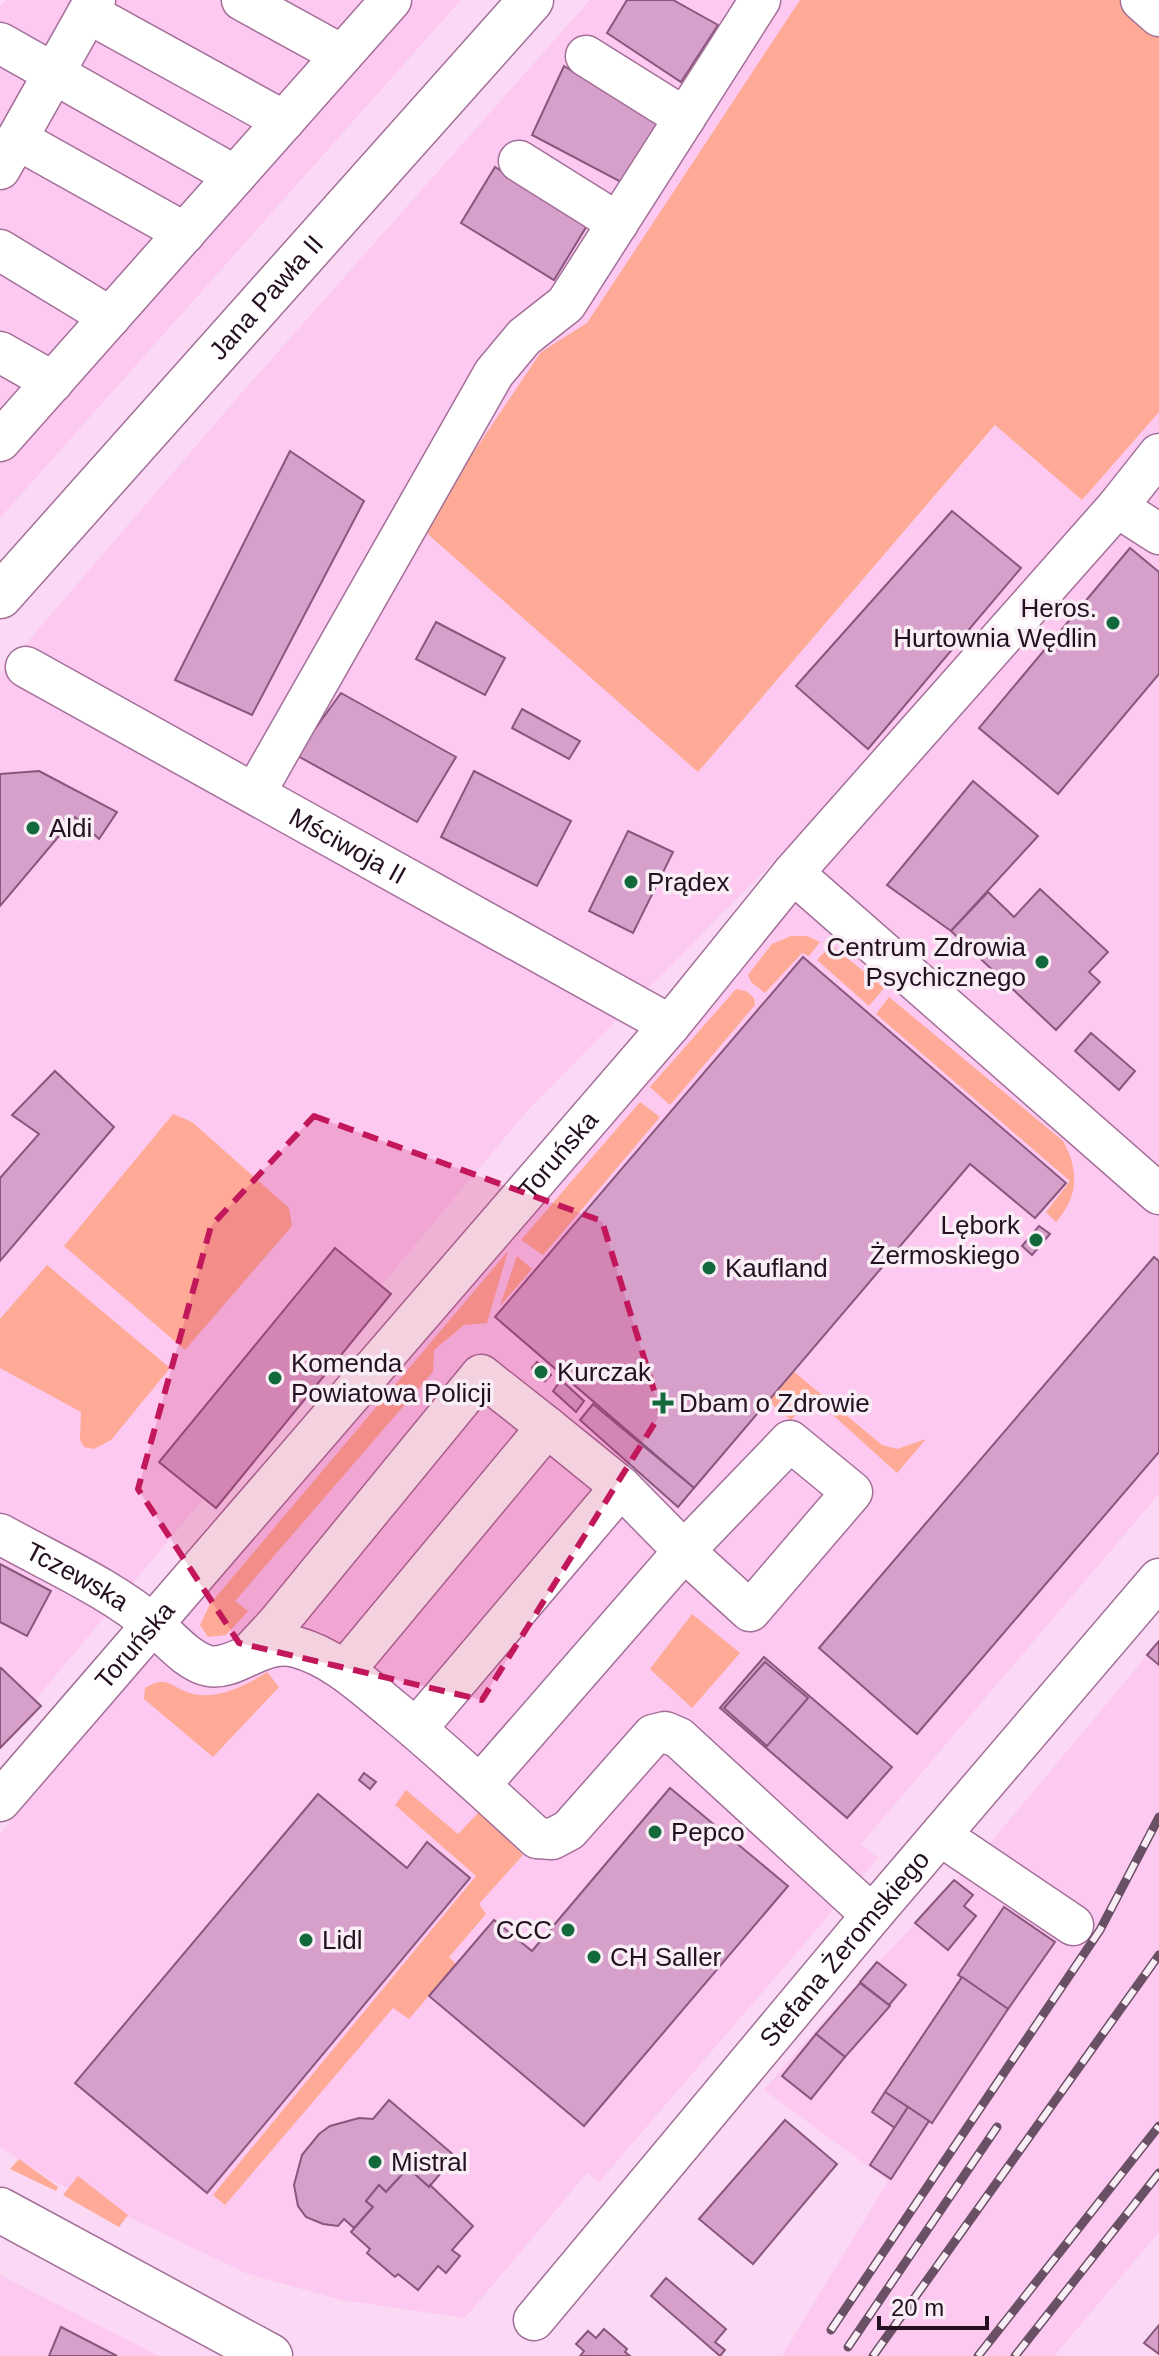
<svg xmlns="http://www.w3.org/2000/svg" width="1159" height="2356" font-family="Arial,sans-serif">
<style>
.built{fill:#fdc9f1}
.green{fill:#feaa96}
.building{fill:#d7a0cb;stroke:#89567e;stroke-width:2}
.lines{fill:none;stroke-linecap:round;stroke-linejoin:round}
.minor-casing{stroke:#a36f98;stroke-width:43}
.major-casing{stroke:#a36f98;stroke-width:47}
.minor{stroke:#fff;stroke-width:40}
.major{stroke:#fff;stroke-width:44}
.rail-casing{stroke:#695064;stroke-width:9}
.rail{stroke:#faeef6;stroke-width:6;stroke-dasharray:18;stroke-linecap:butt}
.marked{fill:#c2185b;fill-opacity:0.2;stroke:#c2185b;stroke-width:6;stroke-dasharray:16 10;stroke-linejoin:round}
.poi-dot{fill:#11693c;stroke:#faeef6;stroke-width:3}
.labels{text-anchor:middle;stroke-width:7;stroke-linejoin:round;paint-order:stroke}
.street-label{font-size:26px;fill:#241021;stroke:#faeef6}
.poi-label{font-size:26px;fill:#241021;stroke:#faeef6;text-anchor:start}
</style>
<rect width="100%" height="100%" fill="#fbd8f3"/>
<!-- built -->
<g class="built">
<polygon points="7,0 461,0 0,518 0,6"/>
<polygon points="590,0 800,0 587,324 541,352 698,771 996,425 1082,500 1159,412 1159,1494 861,1844 878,1858 599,2182 587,2173 465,2318 342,2300 248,2274 53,2181 0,2147 0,1834 632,1090 796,899 820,878 784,851 528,1110 0,1742 0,674 238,397"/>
<polygon points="1159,1641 1159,2232 1054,2356 782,2356 888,2181 764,2090 825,2019 987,1847"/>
<polygon points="0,2275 159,2356 0,2356"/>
</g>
<!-- green -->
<g class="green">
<polygon points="800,0 1125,0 1159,30 1159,412 1082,500 995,425 698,772 422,529 541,352 587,323"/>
<polygon points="791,936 807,936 820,942 809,956 802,953 765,993 751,982 748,975 772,944"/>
<polygon points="831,945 884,988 869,1006 817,960"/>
<polygon points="736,989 746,991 754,998 755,1005 670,1105 650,1087"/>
<path d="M889,997L1063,1141C1079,1170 1079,1196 1056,1222L1046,1212L1070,1181L876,1014Z"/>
<polygon points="640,1102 660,1117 543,1255 521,1240"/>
<polygon points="173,1114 192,1122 289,1208 292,1226 185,1350 64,1246"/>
<polygon points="508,1251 487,1323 464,1325 434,1350 433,1372 235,1601 248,1611 226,1635 208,1637 200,1625 210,1604"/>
<polygon points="517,1256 532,1269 500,1306"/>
<polygon points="47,1265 170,1368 111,1440 94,1449 84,1447 80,1440 81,1412 0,1368 0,1319"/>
<polygon points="793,1371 882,1445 897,1449 926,1439 897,1473 813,1397 791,1420 768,1401"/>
<polygon points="692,1614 740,1653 692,1708 650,1669"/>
<path d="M267,1672L279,1687L213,1757L144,1699L145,1688C168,1674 171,1688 193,1694C218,1700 247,1685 267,1672Z"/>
<polygon points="406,1790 458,1834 479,1812 523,1855 479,1904 486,1914 449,1957 456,1964 409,2019 393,2008 225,2205 213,2195 476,1876 395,1805"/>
<polygon points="19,2159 58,2187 56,2191 10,2169"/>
<polygon points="78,2176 128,2215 119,2227 63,2195"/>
</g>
<!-- building -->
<g class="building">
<polygon points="627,0 673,0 718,25 681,82 607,33"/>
<polygon points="564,66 657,124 621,182 532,135"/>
<polygon points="495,167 588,224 554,280 461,223"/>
<polygon points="290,451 364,501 252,715 175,680"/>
<polygon points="952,511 1021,568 868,749 796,686"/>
<polygon points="1130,548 1159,572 1159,674 1058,794 979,728"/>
<polygon points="436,622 505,658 485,695 416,659"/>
<polygon points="341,693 456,757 417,822 296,755"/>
<polygon points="522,709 580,741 569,759 512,728"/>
<polygon points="39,771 117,812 99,839 75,817 0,906 0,774"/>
<polygon points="474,771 571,821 537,886 441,837"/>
<polygon points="973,781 1038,836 951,931 887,885"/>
<polygon points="628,831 673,852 633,933 589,911"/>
<polygon points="1040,889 1108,952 1089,972 1100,982 1056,1030 951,931 988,892 1014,917"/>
<polygon points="803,957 1066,1183 1035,1218 970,1164 694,1488 495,1317"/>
<polygon points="1091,1033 1135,1071 1119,1090 1075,1051"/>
<polygon points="55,1071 114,1127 0,1261 0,1178 39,1134 12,1115"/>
<polygon points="1039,1226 1050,1234 1032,1255 1022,1246"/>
<polygon points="335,1248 391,1294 216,1508 159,1462"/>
<polygon points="1154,1257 1159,1261 1159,1452 917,1734 819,1648"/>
<polygon points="537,1362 551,1375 545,1381 532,1368"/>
<polygon points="561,1380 584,1401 576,1412 553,1391"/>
<polygon points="593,1404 694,1488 678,1507 580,1420"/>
<polygon points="0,1564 51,1591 27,1636 0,1622"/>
<polygon points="1159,1641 1159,1665 1147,1655"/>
<polygon points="764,1657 892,1767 847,1818 720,1708"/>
<polygon points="765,1662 808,1698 767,1746 724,1708"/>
<polygon points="1,1668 41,1706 0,1748 0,1670"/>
<polygon points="364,1773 376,1782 370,1789 359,1780"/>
<polygon points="670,1788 788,1886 584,2126 429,1996 494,1920 532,1951"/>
<polygon points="318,1794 407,1868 427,1842 470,1878 207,2193 75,2083"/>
<polygon points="954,1880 973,1895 964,1906 976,1916 948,1950 915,1923"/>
<polygon points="1004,1907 1055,1942 1008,2009 958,1975"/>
<polygon points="877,1962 906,1985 889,2005 860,1982"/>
<polygon points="962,1977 1008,2009 932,2123 885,2092"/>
<polygon points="860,1983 890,2006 845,2057 816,2034"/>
<polygon points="816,2034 845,2057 811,2099 782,2076"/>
<polygon points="885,2092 908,2107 895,2128 872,2112"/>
<polygon points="389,2100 455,2156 429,2187 408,2168 386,2192 379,2185 366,2201 373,2207 354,2228 344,2219 338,2226 323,2224 306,2217 298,2206 294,2185 302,2155 319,2134 330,2126 359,2118 373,2119"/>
<polygon points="908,2107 929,2121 891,2179 870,2165"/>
<polygon points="785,2120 837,2164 753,2264 699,2219"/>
<polygon points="408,2168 429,2187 430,2185 473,2226 452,2250 460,2256 446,2273 438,2266 418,2290 398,2274 395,2277 367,2253 370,2249 351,2232 373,2207 366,2201 379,2185 386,2192"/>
<polygon points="666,2278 726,2329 715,2342 725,2350 720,2356 651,2296"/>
<polygon points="1159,2325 1159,2354 1144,2343"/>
<polygon points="61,2327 117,2356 49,2356"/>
<polygon points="604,2329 627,2349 625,2352 630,2356 580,2356 584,2351 576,2344 588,2331 596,2338"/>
</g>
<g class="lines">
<defs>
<g id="minor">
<polyline points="242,0 342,55"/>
<polyline points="1141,0 1159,16"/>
<polyline points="88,13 284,121"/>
<polyline points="0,43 235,176"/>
<polyline points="586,56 685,118"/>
<polyline points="17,139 185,233"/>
<polyline points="519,161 618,223"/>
<polyline points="0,169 95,0"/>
<polyline points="0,250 110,317"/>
<polyline points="0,352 53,382"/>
<polyline points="0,441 391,0"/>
<polyline points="1159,454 1117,507 1159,534"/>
<path id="s1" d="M26,667L670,1025"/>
<polyline points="255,793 494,373 524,337 566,304 760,0"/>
<polyline points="793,873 1159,1194"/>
<path id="s2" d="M0,1534C52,1563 110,1588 156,1627C171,1640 189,1662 209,1666C236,1671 262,1638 296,1647C333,1657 363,1685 392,1709C442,1750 489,1794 537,1838L552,1839L569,1830L653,1735L665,1732L679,1738L872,1915"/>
<polyline points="250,1653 277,1624 481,1375 547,1427"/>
<polyline points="345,1670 547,1427 621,1487 416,1729"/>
<polyline points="480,1785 684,1551 790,1441 852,1492 750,1611 684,1551 621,1487"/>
<path id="s3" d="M0,1801L670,1025L793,873L1117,507"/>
<polyline points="941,1836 1073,1925"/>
<path id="s4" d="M534,2320L872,1915L1159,1579"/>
</g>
<g id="major">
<path id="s5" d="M0,596L531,0"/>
<polyline points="0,2210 270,2356"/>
</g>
</defs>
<!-- minor casing -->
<use href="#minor" class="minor-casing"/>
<!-- major casing -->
<use href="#major" class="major-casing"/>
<!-- minor -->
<use href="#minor" class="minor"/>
<!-- major -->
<use href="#major" class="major"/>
<defs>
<g id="rail">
<polyline points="831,2330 1100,1930 1159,1817"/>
<polyline points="848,2347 997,2127"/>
<polyline points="873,2356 1159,1955"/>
<polyline points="978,2356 1159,2126"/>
<polyline points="1015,2356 1159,2173"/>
</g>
</defs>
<!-- rail casing -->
<use href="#rail" class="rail-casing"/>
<!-- rail -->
<use href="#rail" class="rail"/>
</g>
<!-- marked area -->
<path class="marked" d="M314,1116L602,1221L661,1413L482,1700L239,1643L138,1489L211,1226Z"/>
<!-- markers -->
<g class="poi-dot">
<circle cx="1113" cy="623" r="8"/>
<circle cx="33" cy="828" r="8"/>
<circle cx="631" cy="882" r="8"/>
<circle cx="1042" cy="962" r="8"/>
<circle cx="1036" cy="1240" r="8"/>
<circle cx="709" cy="1268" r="8"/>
<circle cx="541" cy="1372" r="8"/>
<circle cx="275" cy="1378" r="8"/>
<path d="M659 1391h8v8h8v8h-8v8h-8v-8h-8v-8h8z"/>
<circle cx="655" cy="1832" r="8"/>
<circle cx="568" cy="1930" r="8"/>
<circle cx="306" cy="1940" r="8"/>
<circle cx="594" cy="1957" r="8"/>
<circle cx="375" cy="2162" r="8"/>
</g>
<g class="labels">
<!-- street labels -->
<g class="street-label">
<text dy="9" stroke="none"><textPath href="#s5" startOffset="400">Jana Pawła II</textPath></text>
<text dy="9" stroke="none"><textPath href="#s1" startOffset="368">Mściwoja II</textPath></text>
<text dy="9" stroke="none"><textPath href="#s3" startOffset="854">Toruńska</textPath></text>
<text dy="9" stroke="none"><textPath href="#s2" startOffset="88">Tczewska</textPath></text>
<text dy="9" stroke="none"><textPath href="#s3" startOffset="206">Toruńska</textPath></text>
<text dy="9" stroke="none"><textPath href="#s4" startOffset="484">Stefana Żeromskiego</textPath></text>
</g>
<!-- poi labels -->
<g class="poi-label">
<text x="1097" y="617" text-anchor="end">Heros.<tspan x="1097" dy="30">Hurtownia Wędlin</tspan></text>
<text x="49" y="837">Aldi</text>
<text x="647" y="891">Prądex</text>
<text x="1026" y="956" text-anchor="end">Centrum Zdrowia<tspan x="1026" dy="30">Psychicznego</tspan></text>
<text x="1020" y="1234" text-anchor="end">Lębork<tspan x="1020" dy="30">Żermoskiego</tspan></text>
<text x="725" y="1277">Kaufland</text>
<text x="291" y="1372">Komenda<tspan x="291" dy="30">Powiatowa Policji</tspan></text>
<text x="557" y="1381">Kurczak</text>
<text x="679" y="1412">Dbam o Zdrowie</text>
<text x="671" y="1841">Pepco</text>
<text x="552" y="1939" text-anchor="end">CCC</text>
<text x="322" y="1949">Lidl</text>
<text x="610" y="1966">CH Saller</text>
<text x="391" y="2171">Mistral</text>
</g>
</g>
<!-- scale -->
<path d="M879 2316v12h108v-12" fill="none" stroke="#241021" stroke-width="4"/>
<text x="891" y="2316" font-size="24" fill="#241021" stroke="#faeef6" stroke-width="6" paint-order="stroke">20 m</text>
</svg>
